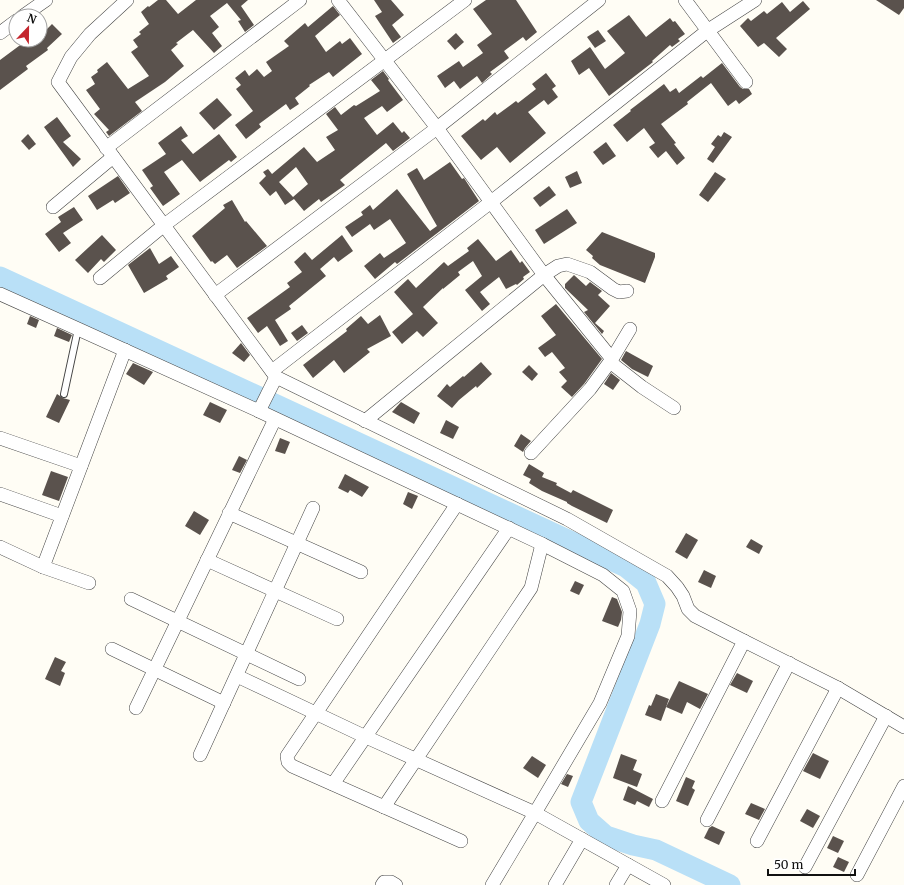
<svg xmlns="http://www.w3.org/2000/svg" width="904" height="885" font-family="Merriweather,serif">
<style>
.lines{fill:none;stroke-linecap:round;stroke-linejoin:round}
.river{stroke:#b9e0f7;stroke-width:21}
.building{fill:#5a524d;fill-rule:evenodd}
.lane-casing{stroke:#444;stroke-width:8}
.street-casing{stroke:#444;stroke-width:14}
.lane{stroke:#fff;stroke-width:6}
.street{stroke:#fff;stroke-width:13}
</style>
<rect width="100%" height="100%" fill="#fffdf5"/>
<g class="lines">
<!-- river -->
<polyline class="river" points="0,277 626,567 646,583 655,604 650,624 581,802 589,821 606,836 633,845 656,850 730,885"/>
</g>
<!-- building -->
<g class="building">
<polygon points="158,0 166,0 178,14 196,0 248,0 241,6 254,25 245,32 238,21 241,20 227,3 210,16 219,27 212,33 222,46 214,53 193,30 176,43 178,44 171,50 184,66 165,82 135,102 142,111 109,136 106,132 109,130 94,114 100,109 86,90 95,84 91,77 98,72 97,70 107,62 128,89 149,76 131,52 138,47 133,40 141,34 139,32 149,24 141,12 148,6 149,7"/>
<polygon points="374,0 391,0 404,15 392,25 401,37 393,43 375,16 382,12"/>
<polygon points="486,0 516,0 537,32 526,41 523,37 504,51 509,58 490,72 492,74 482,83 477,76 460,89 454,81 445,88 437,76 459,61 463,67 483,53 477,45 492,34 473,9"/>
<polygon points="876,0 904,0 904,8 899,15"/>
<polygon points="803,1 810,9 776,38 787,49 779,57 764,43 758,47 740,26 748,18 751,21 764,11 767,14 782,2 790,12"/>
<polygon points="333,6 340,15 315,36 326,52 340,41 342,44 350,38 362,54 333,77 329,72 309,85 310,86 295,98 299,104 290,110 286,104 259,124 261,127 246,139 235,125 253,111 236,89 241,85 235,78 245,70 249,76 257,69 264,77 272,71 266,62 289,46 284,41 305,23 308,27"/>
<polygon points="629,15 646,37 670,18 673,22 675,21 685,34 678,39 680,41 672,47 670,45 652,61 653,62 609,96 589,68 579,75 571,61 590,47 605,69 625,53 607,31"/>
<polygon points="52,24 62,34 47,48 48,50 26,66 28,69 0,90 0,60 27,40 40,40 40,36"/>
<polygon points="598,30 606,41 595,48 587,37"/>
<polygon points="456,33 464,42 455,50 447,41"/>
<polygon points="722,63 740,87 743,89 749,89 752,94 739,104 736,100 728,106 711,83 687,102 688,104 661,124 676,143 674,144 685,158 677,165 666,151 658,158 649,147 655,143 644,128 627,142 613,125 631,111 630,110 664,84 670,92 676,88 679,93 701,76 703,78"/>
<path d="M383,71L389,79L388,80L403,100L387,112L382,106L364,118L377,135L393,122L402,133L404,131L410,138L393,151L386,143L340,180L345,185L321,202L319,199L304,211L294,199L285,205L276,191L270,196L259,183L266,176L263,172L268,169L272,174L304,147L317,162L335,150L326,137L338,130L326,114L335,107L341,115L354,105L356,106L380,91L371,80ZM296,167L308,184L293,197L279,182Z"/>
<polygon points="546,73 556,86 552,89 558,97 548,105 544,100 528,112 546,133 510,163 497,147 481,160 461,136 483,119 485,121 495,112 497,115 516,101 518,103 536,89 532,84"/>
<polygon points="217,98 232,115 214,130 199,113"/>
<polygon points="57,117 71,136 63,142 81,159 73,167 44,127"/>
<polygon points="181,126 188,136 181,140 193,154 219,134 237,157 231,162 229,160 200,182 182,160 164,172 180,194 163,206 150,188 153,186 142,170 166,154 158,143"/>
<polygon points="724,132 732,137 713,163 707,159 715,147 711,144 718,135 721,137"/>
<polygon points="28,134 36,144 29,150 21,141"/>
<polygon points="606,142 616,156 603,165 593,152"/>
<polygon points="450,162 462,179 464,178 479,201 397,264 395,262 375,279 364,266 380,253 384,258 406,243 390,219 374,230 370,224 352,237 345,227 363,215 361,212 370,205 373,210 397,189 430,231 437,226 407,174 417,168 424,180"/>
<polygon points="577,171 582,183 570,188 565,177"/>
<polygon points="715,172 726,179 708,202 699,195"/>
<polygon points="118,176 130,193 115,203 113,200 97,210 88,196"/>
<polygon points="549,186 556,195 540,207 533,198"/>
<polygon points="232,200 245,222 246,221 267,246 237,268 227,255 215,264 212,261 211,262 192,236 225,208 223,205"/>
<polygon points="74,207 83,220 63,233 71,243 59,252 45,234 61,222 58,217"/>
<polygon points="567,209 577,223 544,244 535,230"/>
<polygon points="602,232 655,253 655,257 645,283 600,265 592,258 593,256 586,250"/>
<polygon points="102,235 116,250 104,262 101,259 88,273 75,260"/>
<polygon points="342,235 353,251 338,262 334,257 320,269 326,276 289,306 291,309 275,320 288,341 280,346 267,326 258,333 247,318 290,287 287,283 302,272 294,262 305,252 312,260"/>
<polygon points="478,239 496,261 511,250 520,263 522,261 530,272 523,277 524,279 517,285 516,284 506,289 499,277 480,292 490,304 482,311 465,290 482,276 473,261 458,272 460,275 443,289 443,288 423,307 438,323 423,337 417,331 402,344 392,332 413,314 394,292 408,279 416,288 444,262 448,266 469,251 467,248"/>
<polygon points="150,248 159,264 171,256 179,267 166,276 168,279 144,293 128,265"/>
<polygon points="574,275 586,286 590,282 602,291 598,295 610,306 595,323 604,331 602,334 584,312 588,310 565,288 565,284"/>
<polygon points="556,304 602,359 584,384 572,397 561,387 567,381 559,372 565,368 552,352 545,357 538,348 556,335 541,316"/>
<polygon points="380,315 391,336 367,349 370,352 344,373 334,360 313,378 303,365 347,331 346,329 361,316 368,324"/>
<polygon points="30,316 39,320 36,328 27,324"/>
<polygon points="302,325 308,333 297,341 291,333"/>
<polygon points="57,328 72,335 69,342 54,336"/>
<polygon points="241,343 250,355 244,362 232,353"/>
<polygon points="626,351 653,366 648,377 632,369 621,360"/>
<polygon points="481,362 492,374 477,388 476,386 459,400 452,408 437,396 447,384 450,387 463,376 464,377"/>
<polygon points="133,363 153,372 144,385 126,374"/>
<polygon points="529,365 538,374 532,381 522,372"/>
<polygon points="611,373 620,380 613,390 604,384"/>
<polygon points="57,394 63,398 70,400 59,423 46,417"/>
<polygon points="210,402 227,410 220,423 203,415"/>
<polygon points="401,402 420,413 414,424 392,412"/>
<polygon points="446,420 459,427 453,439 440,433"/>
<polygon points="521,434 531,441 525,448 523,452 514,446"/>
<polygon points="280,438 290,442 285,454 275,451"/>
<polygon points="239,456 247,460 240,473 232,470"/>
<polygon points="529,464 544,473 542,477 557,483 556,485 571,493 573,490 613,510 607,523 572,506 567,503 567,502 542,491 529,483 531,479 523,475"/>
<polygon points="51,471 68,477 59,501 42,495"/>
<polygon points="345,474 369,487 362,497 350,490 348,493 338,488"/>
<polygon points="408,492 418,496 412,509 403,504"/>
<polygon points="194,511 209,520 200,535 185,526"/>
<polygon points="686,533 698,540 687,559 675,552"/>
<polygon points="751,539 763,546 759,554 746,547"/>
<polygon points="704,570 716,576 711,588 698,582"/>
<polygon points="575,581 584,585 579,595 570,591"/>
<polygon points="612,597 617,599 622,612 621,620 618,627 602,621"/>
<polygon points="55,657 66,662 61,671 65,673 60,686 45,679"/>
<polygon points="737,673 753,681 747,693 730,685"/>
<polygon points="679,681 708,694 700,709 687,702 682,714 666,707"/>
<polygon points="656,694 669,699 661,721 645,715 649,705 651,706"/>
<polygon points="813,753 829,761 820,779 803,771"/>
<polygon points="621,754 637,760 633,770 642,774 637,787 613,778"/>
<polygon points="532,756 546,765 538,778 523,768"/>
<polygon points="567,774 573,776 568,787 561,784"/>
<polygon points="686,777 695,781 692,788 695,790 688,806 676,801"/>
<polygon points="628,786 653,799 649,807 637,801 635,805 623,800"/>
<polygon points="751,803 765,809 759,820 745,814"/>
<polygon points="807,809 820,816 813,828 800,821"/>
<polygon points="712,826 725,832 719,845 704,838 709,828"/>
<polygon points="833,836 844,841 838,853 827,848"/>
<polygon points="838,857 849,862 844,872 833,867"/>
</g>
<g class="lines">
<defs>
<polyline id="lane" points="64,394 78,329"/>
<g id="street">
<polyline points="127,0 90,34 71,57 58,82 276,377 567,519 667,576 677,587 683,596 688,609 695,616 744,641 662,801"/>
<polyline points="338,0 437,128 544,275 612,359"/>
<polyline points="685,0 746,82"/>
<polyline points="23,16 46,0"/>
<polyline points="0,33 16,21"/>
<polyline points="106,148 300,0"/>
<polyline points="53,207 113,157"/>
<polyline points="100,278 163,226 465,0"/>
<polyline points="0,294 78,329 259,411 542,544 603,575 623,591 630,611 628,636 600,703 535,813 664,885"/>
<polyline points="215,295 437,128 599,0"/>
<polyline points="610,362 642,387 674,408"/>
<polyline points="272,371 491,202 707,31 755,0"/>
<polyline points="259,411 276,377"/>
<polyline points="365,421 544,275 558,266 567,264 590,272 613,289 619,292 627,291"/>
<polyline points="0,438 81,466"/>
<polyline points="531,453 590,389 612,359 630,329"/>
<polyline points="0,494 62,516"/>
<polyline points="457,504 287,756 288,762 292,766 461,841"/>
<polyline points="229,513 361,572"/>
<polyline points="0,547 43,567 89,583"/>
<polyline points="207,560 337,619"/>
<polyline points="43,567 125,350"/>
<polyline points="131,599 299,679"/>
<polyline points="744,641 838,688 904,727"/>
<polyline points="112,649 224,703"/>
<polyline points="237,676 366,737 535,813 492,885"/>
<polyline points="136,708 275,419"/>
<polyline points="200,755 313,508"/>
<polyline points="333,784 509,528"/>
<polyline points="384,807 531,588 542,544"/>
<polyline points="707,820 789,663"/>
<polyline points="757,841 838,688"/>
<polyline points="805,867 886,716"/>
<polyline points="857,875 904,786"/>
<polyline points="382,885 384,882 391,882 396,885"/>
<polyline points="555,885 582,839"/>
<polyline points="616,885 628,865"/>
</g>
</defs>
<!-- lane casing -->
<use href="#lane" class="lane-casing"/>
<!-- street casing -->
<use href="#street" class="street-casing"/>
<!-- lane -->
<use href="#lane" class="lane"/>
<!-- street -->
<use href="#street" class="street"/>
</g>
<!-- north arrow -->
<g transform="translate(28 28) rotate(22)"><circle r="19" fill="#ffffff" stroke="#a0a0a0"/>
<path d="M0-3L7 15L0 10L-7 15Z" fill="#c4262e"/>
<text y="-6" font-size="11" font-weight="bold" text-anchor="middle" fill="#111111">N</text>
</g>
<!-- scale -->
<path d="M768 869v6h87v-6" fill="none" stroke="#111111" stroke-width="2"/>
<text x="774" y="869" font-size="12" fill="#111111" stroke="#ffffff" stroke-width="3" paint-order="stroke">50 m</text>
</svg>
